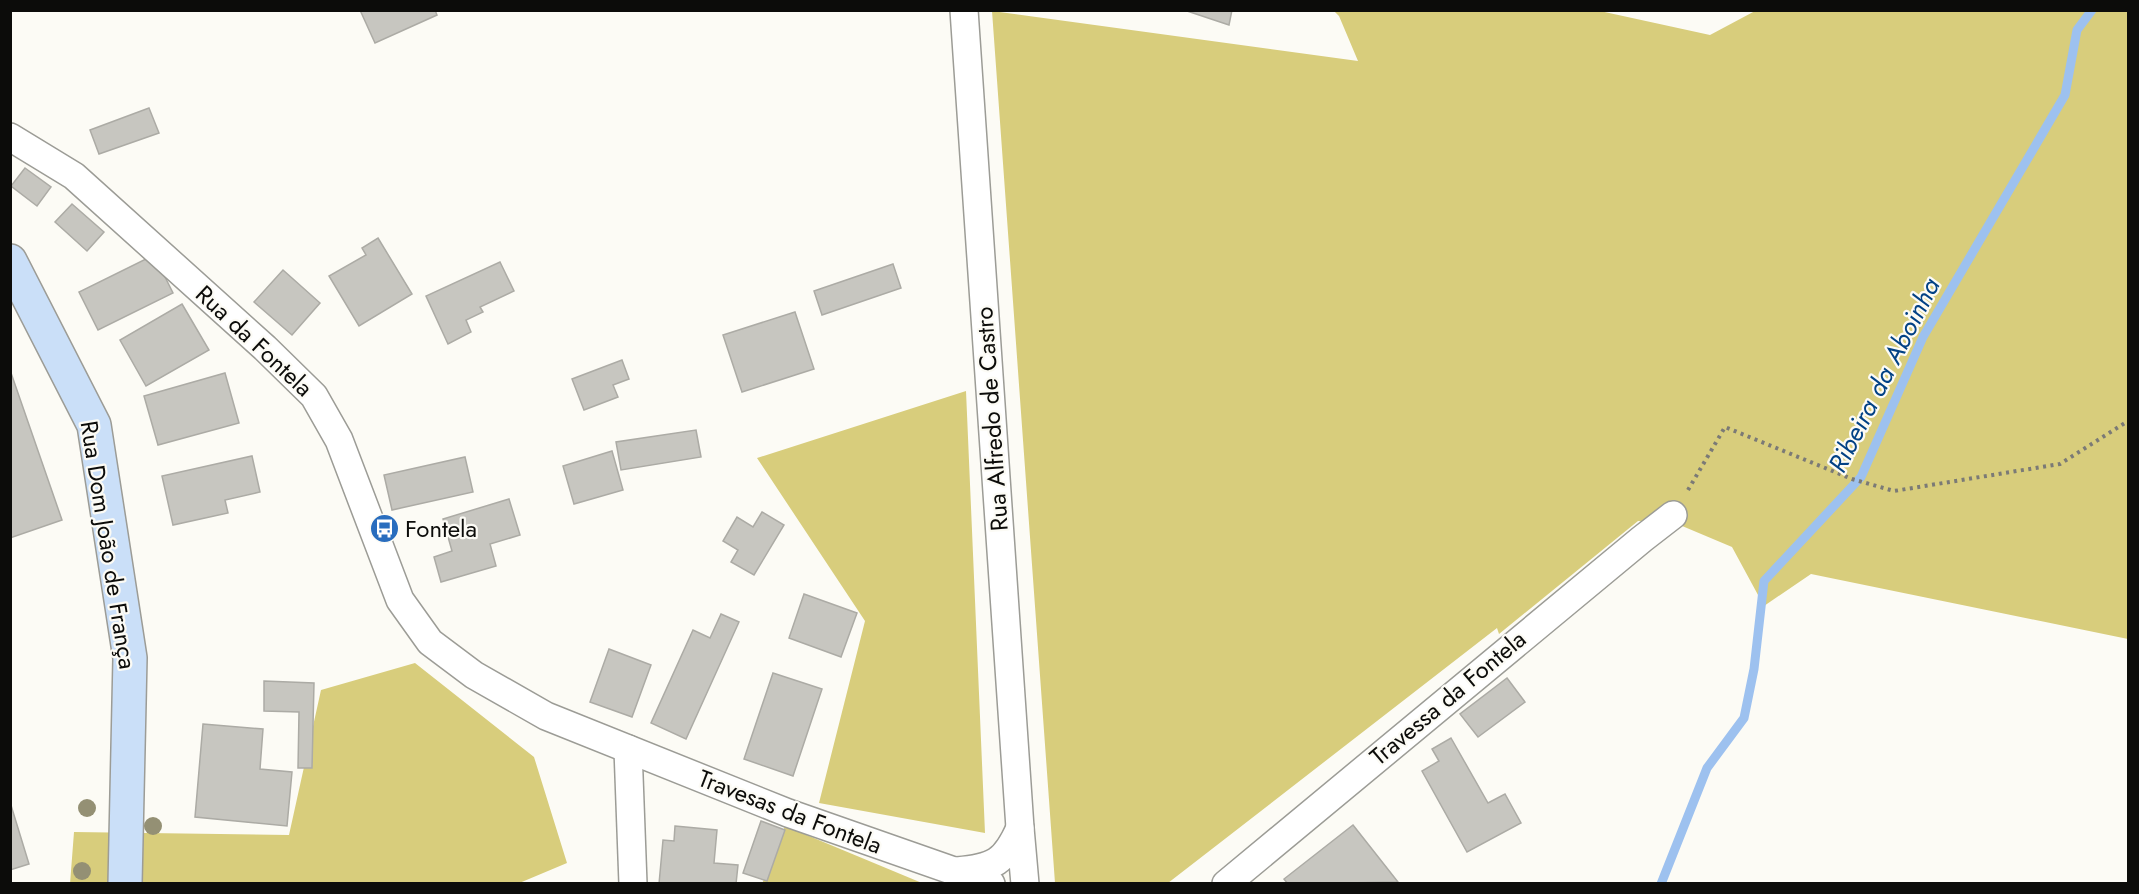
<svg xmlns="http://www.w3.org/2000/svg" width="2139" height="894" font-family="Jost,sans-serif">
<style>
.green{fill:#d8cd7c}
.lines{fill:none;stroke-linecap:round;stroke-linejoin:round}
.stream{stroke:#9dc1ef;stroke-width:9}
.building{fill:#c7c6c0;stroke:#acaba5;stroke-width:1.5}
.minor-casing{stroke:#9c9c96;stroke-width:30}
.secondary-casing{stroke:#9c9c96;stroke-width:36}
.path{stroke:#7b7a76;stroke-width:4;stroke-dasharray:3 4.5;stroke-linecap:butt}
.minor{stroke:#fff;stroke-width:27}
.secondary{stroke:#cadff8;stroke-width:33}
.tree{fill:#949074}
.labels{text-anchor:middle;stroke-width:4.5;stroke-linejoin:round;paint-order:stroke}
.street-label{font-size:24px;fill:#0c0c0a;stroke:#fcfbf5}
.poi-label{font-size:24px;fill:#0c0c0a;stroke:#fcfbf5;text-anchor:start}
.water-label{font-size:26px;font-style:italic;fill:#024285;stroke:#fcfbf5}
</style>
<rect width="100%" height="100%" fill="#fcfbf5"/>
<!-- green -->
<g class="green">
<polygon points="992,11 1358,61 1339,16 1334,11 1600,11 1710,35 1755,11 2128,11 2128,639 1811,574 1764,606 1732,547 1675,523 1638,521 1499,634 1497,628 1168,883 1055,883"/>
<polygon points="966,391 985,833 819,803 865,621 757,458"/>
<polygon points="415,663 534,757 567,863 517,884 70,884 74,832 289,835 321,690"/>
<polygon points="785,826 922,883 762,884"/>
</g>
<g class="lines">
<!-- stream -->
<polyline class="stream" points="1661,884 1707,768 1744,718 1754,669 1764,581 1861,477 1923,337 2065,95 2077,30 2092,10"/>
</g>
<!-- building -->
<g class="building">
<polygon points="360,10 435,10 437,15 375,43"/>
<polygon points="1184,10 1232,10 1229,25"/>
<polygon points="149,108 159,133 99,154 90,130"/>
<polygon points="25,168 51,187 37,206 11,186"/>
<polygon points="72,204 104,232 87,251 55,222"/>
<polygon points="378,238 412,294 359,326 329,276 366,255 362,248"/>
<polygon points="154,255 173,293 98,330 79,292"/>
<polygon points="500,262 514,291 480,307 483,312 466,320 471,332 448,344 426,296"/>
<polygon points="893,264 901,288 822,315 814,291"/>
<polygon points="283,270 320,303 292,335 254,302"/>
<polygon points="182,304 209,350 146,386 120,340"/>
<polygon points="795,312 814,369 742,392 723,335"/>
<polygon points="622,360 629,379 613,385 618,397 584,410 572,379"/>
<polygon points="10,370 62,520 10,538"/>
<polygon points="225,373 239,423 158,445 144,396"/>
<polygon points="696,430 701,457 621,470 616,442"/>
<polygon points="612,451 623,490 574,504 563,466"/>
<polygon points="252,456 260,492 225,500 228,513 173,525 162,476"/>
<polygon points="465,457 473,492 392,510 384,475"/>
<polygon points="509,499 520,535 490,544 496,566 441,582 434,557 452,551 443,519"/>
<polygon points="762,512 784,525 754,575 731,562 738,550 723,541 737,517 753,527"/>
<polygon points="804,594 857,613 841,657 789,638"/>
<polygon points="721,614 739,622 686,739 651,723 693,630 710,638"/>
<polygon points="609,649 651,665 632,717 590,702"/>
<polygon points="773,673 822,689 793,776 744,759"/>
<polygon points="1507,678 1525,702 1478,737 1460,714"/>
<polygon points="264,681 314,683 312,768 298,768 299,712 264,711"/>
<polygon points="203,724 263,729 260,769 292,772 287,826 195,817"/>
<polygon points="1451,738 1488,803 1505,794 1521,823 1467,852 1422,771 1439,761 1432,749"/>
<polygon points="10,802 29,864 10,870"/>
<polygon points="761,821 785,830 767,881 743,873"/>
<polygon points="1353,825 1398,882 1288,884 1284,879"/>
<polygon points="675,826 717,830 714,863 738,865 736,884 659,884 663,840 674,841"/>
</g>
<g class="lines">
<defs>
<g id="minor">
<polyline points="964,10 1020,828 1025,884"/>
<polyline points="10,137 74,176 265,348 314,396 339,440 400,600 430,642 474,675 546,716 788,813 991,884"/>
<polyline points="628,749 633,884"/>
<path d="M957,871C994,868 1005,862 1020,828"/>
<polyline points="1226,884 1642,539 1673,515"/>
</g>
<polyline id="secondary" points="10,261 94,425 130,658 125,884"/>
</defs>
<!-- minor casing -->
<use href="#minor" class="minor-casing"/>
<!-- secondary casing -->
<use href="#secondary" class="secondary-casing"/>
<!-- path -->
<polyline class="path" points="1688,490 1725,427 1852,479 1894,491 2060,464 2128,421"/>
<!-- minor -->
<use href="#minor" class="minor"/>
<!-- secondary -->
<use href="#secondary" class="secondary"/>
</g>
<!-- trees -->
<g class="tree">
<circle cx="87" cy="808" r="9"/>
<circle cx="153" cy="826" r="9"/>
<circle cx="82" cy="871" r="9"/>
</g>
<!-- icons -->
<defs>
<symbol id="bus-disc" viewBox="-11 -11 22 22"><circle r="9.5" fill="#296dbe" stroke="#fcfbf5"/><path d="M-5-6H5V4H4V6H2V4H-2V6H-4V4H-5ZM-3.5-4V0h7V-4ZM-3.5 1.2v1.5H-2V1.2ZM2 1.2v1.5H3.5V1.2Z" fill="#fff"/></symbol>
</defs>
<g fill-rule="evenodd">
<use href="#bus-disc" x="368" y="512" width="33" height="33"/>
</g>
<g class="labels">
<!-- street labels -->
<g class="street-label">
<text transform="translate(254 341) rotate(43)" y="8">Rua da Fontela</text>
<text transform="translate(992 419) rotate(-94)" y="8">Rua Alfredo de Castro</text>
<text transform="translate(108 545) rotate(81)" y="8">Rua Dom João de França</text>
<text transform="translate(1448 698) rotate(-40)" y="8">Travessa da Fontela</text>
<text transform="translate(790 812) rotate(21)" y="8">Travesas da Fontela</text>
</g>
<!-- poi labels -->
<g class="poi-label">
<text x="405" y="537">Fontela</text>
</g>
<!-- water labels -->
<g class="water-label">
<text transform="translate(1884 375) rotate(-63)" y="9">Ribeira da Aboinha</text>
</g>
</g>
<!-- border -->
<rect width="2139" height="894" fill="none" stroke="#0c0c0a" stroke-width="24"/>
</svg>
